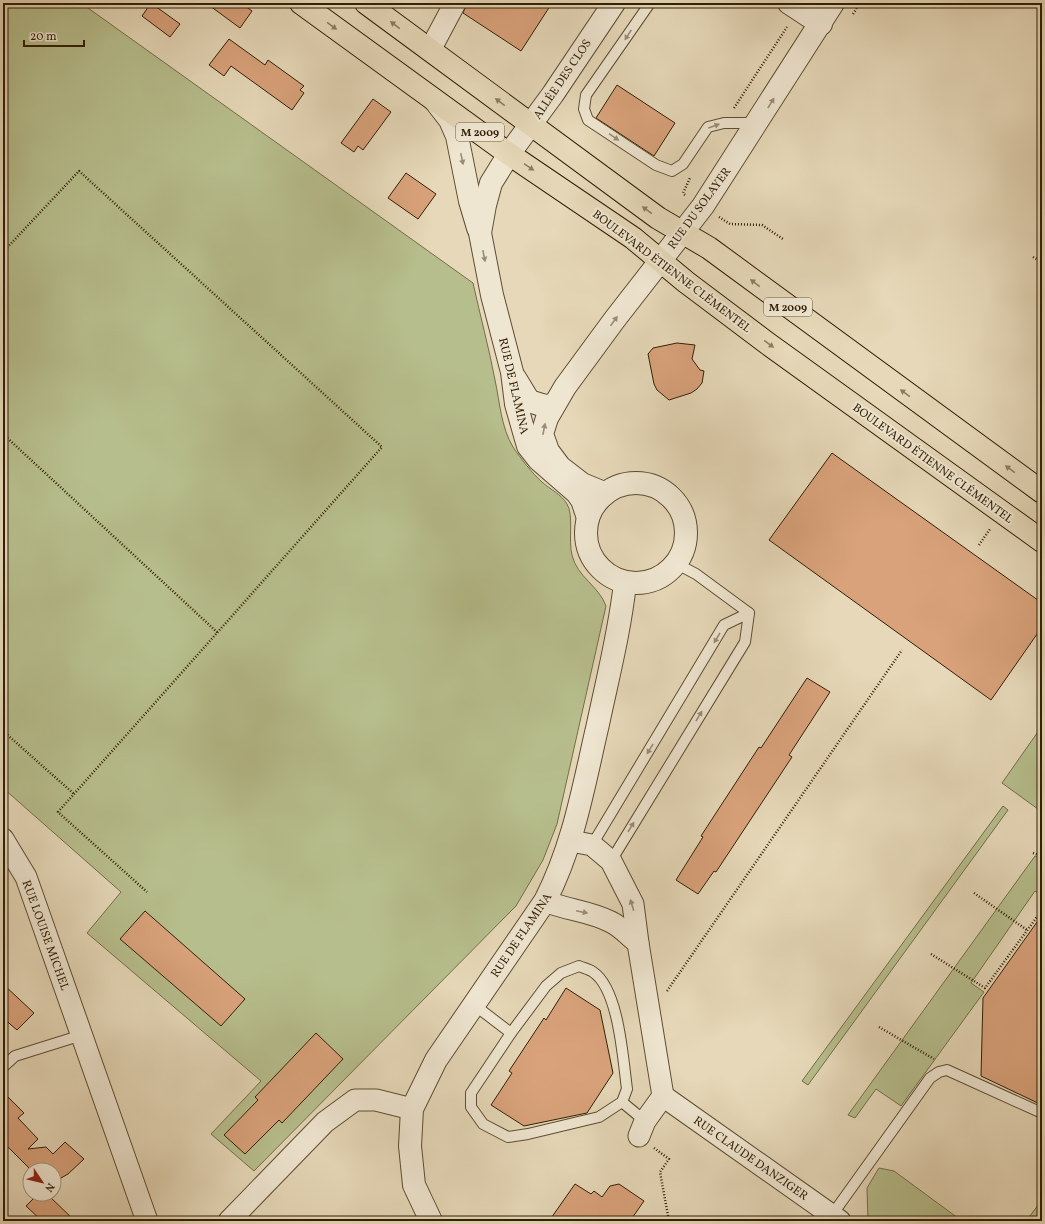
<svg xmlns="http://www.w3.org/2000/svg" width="1045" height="1224" font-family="Vollkorn,serif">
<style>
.green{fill:#b7be8d;stroke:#746e4a}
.building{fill:#d9a27b;stroke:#311f06}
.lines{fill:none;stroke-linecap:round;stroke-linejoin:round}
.service-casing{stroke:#5e4d32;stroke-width:12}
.minor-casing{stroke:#5e4d32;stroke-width:23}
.tertiary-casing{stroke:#5e4d32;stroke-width:24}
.primary-casing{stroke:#311f06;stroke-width:24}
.path{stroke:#311f06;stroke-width:2.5;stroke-dasharray:1 2;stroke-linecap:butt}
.service{stroke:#efe6d1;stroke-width:10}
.minor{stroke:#efe6d1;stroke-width:21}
.tertiary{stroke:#efe6d1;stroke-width:22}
.primary{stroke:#e6d8b8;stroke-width:22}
.oneway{fill:#8c7c5f}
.oneway2{fill:#9a8c76}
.labels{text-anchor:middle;stroke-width:4;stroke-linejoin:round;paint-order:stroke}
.shield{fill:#efe6d1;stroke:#6a5b43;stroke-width:1}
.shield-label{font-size:11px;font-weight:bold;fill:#311f06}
.street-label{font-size:12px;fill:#311f06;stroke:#efe6d1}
</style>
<rect width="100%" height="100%" fill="#e6d8b8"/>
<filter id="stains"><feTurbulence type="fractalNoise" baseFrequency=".005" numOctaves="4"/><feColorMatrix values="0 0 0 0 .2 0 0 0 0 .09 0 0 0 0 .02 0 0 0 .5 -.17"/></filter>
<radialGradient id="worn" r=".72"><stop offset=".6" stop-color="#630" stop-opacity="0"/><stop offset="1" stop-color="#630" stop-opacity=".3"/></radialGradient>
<!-- green -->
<g class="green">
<path d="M3,3H81L473,283C480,315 489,348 495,380C500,403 501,427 513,447C521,459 532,473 542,482C551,490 561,494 567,504C574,515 568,540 572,555C577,577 599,586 606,606L557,824L543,860L516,906L254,1171L211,1134L261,1081L87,933L121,892L3,788Z"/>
<polygon points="1042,726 1042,812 1002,783"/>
<polygon points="1003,806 1008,810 808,1085 802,1081"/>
<polygon points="1035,856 1042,859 1042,890 1039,894 1035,891 971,983 984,992 901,1106 876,1089 855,1118 848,1115"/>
<polygon points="879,1168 894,1171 962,1221 868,1221 867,1188"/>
<polygon points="1042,1200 1042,1221 1026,1221"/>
</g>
<!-- building -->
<g class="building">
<polygon points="151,3 180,24 170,37 142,16"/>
<polygon points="206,3 241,3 252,11 240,28"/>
<polygon points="467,3 552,3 521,51 463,13"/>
<polygon points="229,39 265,65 268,60 304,86 300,90 304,93 292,110 231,66 224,76 209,65"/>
<polygon points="617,85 675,123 654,156 596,118"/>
<polygon points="373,99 391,112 363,150 358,146 354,152 341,143"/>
<polygon points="406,173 436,194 418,219 388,198"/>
<polygon points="677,343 695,345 692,359 700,370 704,371 702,383 697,389 691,393 669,400 657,390 654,384 648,354 653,348"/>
<polygon points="832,453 1042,603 1042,627 991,700 769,540"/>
<polygon points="807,678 830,692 789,755 792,757 716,872 714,871 698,894 676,880 703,837 701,836 759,747 761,748"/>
<polygon points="145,911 245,999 221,1026 120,939"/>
<polygon points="1042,915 1042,1105 981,1076 983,998"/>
<polygon points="3,984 34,1013 17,1030 3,1018"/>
<polygon points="566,988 600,1010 613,1073 587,1113 524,1126 491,1105 512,1073 509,1071 544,1018 546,1020"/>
<polygon points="316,1033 343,1059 282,1123 279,1120 245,1154 224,1135 258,1100 255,1097"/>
<polygon points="3,1092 24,1113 18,1118 38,1139 28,1149 46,1147 53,1154 65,1142 84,1159 68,1174 54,1182 54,1170 31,1170 3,1142"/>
<polygon points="575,1184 591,1194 594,1191 602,1197 610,1186 619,1184 644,1201 630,1221 549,1221"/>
<polygon points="38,1194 47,1194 75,1221 42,1221 26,1206"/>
</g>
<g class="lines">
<defs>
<g id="service">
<polyline points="650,3 586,95 584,109 588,120 656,165 672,171 683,164 708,127 724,123 756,123"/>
<polyline points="677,564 696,574 749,613"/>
<polyline points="592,845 724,625 749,613 745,642 611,861"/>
<path d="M579,966C583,968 589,969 593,972C619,989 623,1060 627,1089L622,1102L599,1117L528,1134L508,1137L483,1124L471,1107V1093L511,1033L546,986L561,973Z"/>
<polyline points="473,1004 511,1033"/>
<polyline points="3,1067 15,1056 82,1035"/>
<polyline points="622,1102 645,1121"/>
<polyline points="832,1215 930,1078 939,1072 947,1070 1042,1113"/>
</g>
<g id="minor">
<polyline points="430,50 455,3"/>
<polyline points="3,839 26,877 147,1221"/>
<polyline points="571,841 592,845 611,861 633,904 638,943 663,1096 645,1121 639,1136"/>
<path d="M545,901C566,910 590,911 611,922C620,926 629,936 638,943"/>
<polyline points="663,1096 840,1221"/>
<polyline points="229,1221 325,1122 355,1100 376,1100 412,1109"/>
</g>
<g id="tertiary">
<polyline points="789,3 821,24"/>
<polyline points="436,102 450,120 457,136 470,201 478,228"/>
<polyline points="515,378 529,401 545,406 554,405"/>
<circle cx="636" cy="533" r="50"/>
<polyline points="604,493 582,484 560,467 548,451 542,434 547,418 565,387 615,319 703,206 833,3"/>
<polyline points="588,518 582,500 577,493 539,460 528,446 516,404 512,372 492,295 480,233 485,205 491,183 509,154 553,94 614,3"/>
<path d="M431,1221L414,1185L410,1146L412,1109L436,1060L545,901C574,845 584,784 598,724C608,677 620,630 625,583"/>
</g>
<g id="primary">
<polyline points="301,3 509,154 633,238 686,282 767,343 1042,541"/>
<polyline points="366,3 658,218 709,248 1042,492"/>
</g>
</defs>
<!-- service casing -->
<use href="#service" class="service-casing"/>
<!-- minor casing -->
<use href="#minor" class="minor-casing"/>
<!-- tertiary casing -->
<use href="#tertiary" class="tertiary-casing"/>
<!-- primary casing -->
<use href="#primary" class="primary-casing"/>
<!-- path -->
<g class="path">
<polyline points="935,3 935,4"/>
<polyline points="853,14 860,3"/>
<polyline points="734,108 787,27"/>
<polyline points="685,195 683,193 690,178"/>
<polyline points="719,217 730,224 762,225 783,239"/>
<polyline points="3,252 79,171 382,447 58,812 147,892"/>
<polyline points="1033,257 1042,262"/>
<polyline points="3,434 218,633"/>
<polyline points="979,545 990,529"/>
<polyline points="3,731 74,794"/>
<polyline points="1033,853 1042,856"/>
<polyline points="974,893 1027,930"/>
<polyline points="931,954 985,988 1042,910"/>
<polyline points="667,991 902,650"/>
<polyline points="879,1027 934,1059"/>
<polyline points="654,1148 669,1159 660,1172 669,1221"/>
</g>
<!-- service -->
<use href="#service" class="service"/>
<!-- minor -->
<use href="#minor" class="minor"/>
<!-- tertiary -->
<use href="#tertiary" class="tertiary"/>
<!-- primary -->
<use href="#primary" class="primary"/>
</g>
<!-- one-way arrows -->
<defs><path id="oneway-solid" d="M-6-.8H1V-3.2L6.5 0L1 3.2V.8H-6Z"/></defs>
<g class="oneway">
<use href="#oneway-solid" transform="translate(395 25) rotate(-143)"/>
<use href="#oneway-solid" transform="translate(332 26) rotate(36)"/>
<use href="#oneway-solid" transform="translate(500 102) rotate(-143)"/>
<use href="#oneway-solid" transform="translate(529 167) rotate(34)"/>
<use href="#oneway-solid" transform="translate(647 210) rotate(-144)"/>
<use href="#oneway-solid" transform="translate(755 283) rotate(-143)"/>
<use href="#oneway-solid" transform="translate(769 344) rotate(36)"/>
<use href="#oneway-solid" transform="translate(905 393) rotate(-144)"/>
<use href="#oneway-solid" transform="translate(1010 469) rotate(-144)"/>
</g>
<g class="oneway2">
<use href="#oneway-solid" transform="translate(628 35) rotate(123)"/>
<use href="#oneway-solid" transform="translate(771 103) rotate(-58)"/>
<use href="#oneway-solid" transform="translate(714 126) rotate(-20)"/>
<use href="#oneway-solid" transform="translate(614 137) rotate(34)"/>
<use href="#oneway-solid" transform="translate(462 159) rotate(78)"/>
<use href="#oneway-solid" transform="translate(484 256) rotate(79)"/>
<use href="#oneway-solid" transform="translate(614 321) rotate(-54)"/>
<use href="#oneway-solid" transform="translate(544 429) rotate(-79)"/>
<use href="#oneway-solid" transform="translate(717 638) rotate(121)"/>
<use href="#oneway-solid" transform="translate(699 716) rotate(-59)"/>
<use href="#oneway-solid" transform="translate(650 749) rotate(121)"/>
<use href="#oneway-solid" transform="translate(631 827) rotate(-59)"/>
<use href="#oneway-solid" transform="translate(632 905) rotate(-107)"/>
<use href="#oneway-solid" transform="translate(582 912) rotate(12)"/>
</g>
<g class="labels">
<!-- shield labels -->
<g class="shield">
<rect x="456" y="123" width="48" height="18" rx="3"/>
<rect x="764" y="298" width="48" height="18" rx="3"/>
</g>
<g class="shield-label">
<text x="480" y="136">M 2009</text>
<text x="788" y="311">M 2009</text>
</g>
<!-- street labels -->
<g class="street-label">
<text transform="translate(562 79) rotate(-56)" y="4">ALLÉE DES CLOS</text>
<text transform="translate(699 208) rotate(-54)" y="4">RUE DU SOLAYER</text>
<text transform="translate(672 271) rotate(37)" y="4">BOULEVARD ÉTIENNE CLÉMENTEL</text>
<text transform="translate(514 386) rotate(77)" y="4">RUE DE FLAMINA</text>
<text transform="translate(933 463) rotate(36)" y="4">BOULEVARD ÉTIENNE CLÉMENTEL</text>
<text transform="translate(46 935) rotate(70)" y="4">RUE LOUISE MICHEL</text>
<text transform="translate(521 935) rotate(-56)" y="4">RUE DE FLAMINA</text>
<text transform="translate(751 1158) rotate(35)" y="4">RUE CLAUDE DANZIGER</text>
</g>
</g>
<!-- margin -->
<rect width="1045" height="1224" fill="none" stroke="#e6d8b8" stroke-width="16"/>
<rect x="4" y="4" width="1037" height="1216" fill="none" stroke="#311f06" stroke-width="2"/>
<rect x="8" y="8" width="1029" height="1208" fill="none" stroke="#311f06"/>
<!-- north arrow -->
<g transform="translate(42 1182) rotate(125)"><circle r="19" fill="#efe6d1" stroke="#a39680"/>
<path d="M0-3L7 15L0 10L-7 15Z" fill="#8f2418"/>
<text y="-6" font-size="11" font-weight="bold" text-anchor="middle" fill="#311f06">N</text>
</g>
<!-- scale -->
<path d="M24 40v6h60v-6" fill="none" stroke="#311f06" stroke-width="2"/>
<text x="30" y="40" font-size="12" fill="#311f06" stroke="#efe6d1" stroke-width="3" paint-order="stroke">20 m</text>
<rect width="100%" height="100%" filter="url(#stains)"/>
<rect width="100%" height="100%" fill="url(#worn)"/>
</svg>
